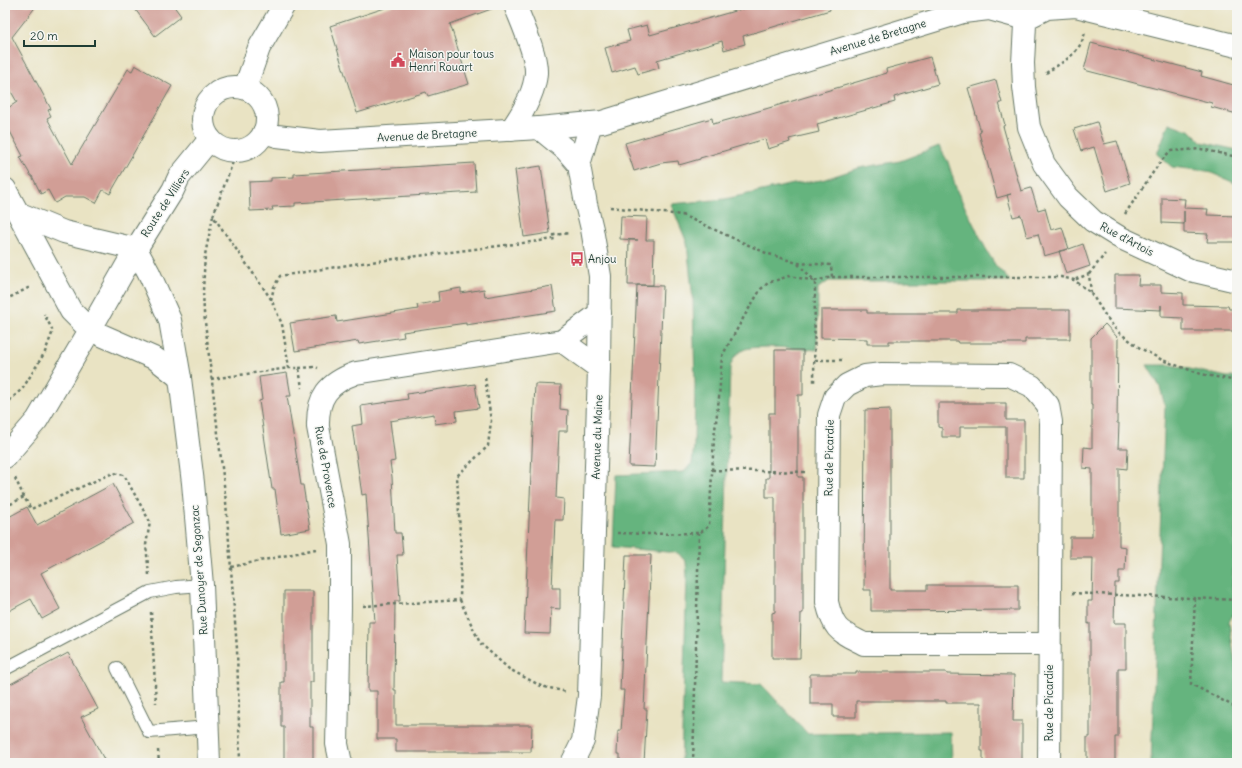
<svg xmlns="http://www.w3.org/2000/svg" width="1242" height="768" font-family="Delius,sans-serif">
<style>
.forest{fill:#65b47e;stroke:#427859}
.building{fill:#d19e96}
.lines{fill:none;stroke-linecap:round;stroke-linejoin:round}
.service-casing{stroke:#676;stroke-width:14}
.minor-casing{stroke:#676;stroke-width:24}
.tertiary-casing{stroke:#676;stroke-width:24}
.secondary-casing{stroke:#676;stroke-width:24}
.path{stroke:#676;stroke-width:2.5;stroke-dasharray:3 3;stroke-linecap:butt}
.service{stroke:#fff;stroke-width:12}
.minor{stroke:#fff;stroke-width:22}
.tertiary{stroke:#fff;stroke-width:22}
.secondary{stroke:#fff;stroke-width:22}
.labels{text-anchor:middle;stroke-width:3;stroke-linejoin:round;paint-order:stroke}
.street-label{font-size:11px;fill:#1f3d34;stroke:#f6f6f2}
.poi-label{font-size:11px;fill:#1f3d34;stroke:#f6f6f2;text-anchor:start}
</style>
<rect width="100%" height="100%" fill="#f6f6f2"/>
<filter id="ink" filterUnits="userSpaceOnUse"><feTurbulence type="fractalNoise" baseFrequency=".025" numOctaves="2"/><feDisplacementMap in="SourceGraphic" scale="8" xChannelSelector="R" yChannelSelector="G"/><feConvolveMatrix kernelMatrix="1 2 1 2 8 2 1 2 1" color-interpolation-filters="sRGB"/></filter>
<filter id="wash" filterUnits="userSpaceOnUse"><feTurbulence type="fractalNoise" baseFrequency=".012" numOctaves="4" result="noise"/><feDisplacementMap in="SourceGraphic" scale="16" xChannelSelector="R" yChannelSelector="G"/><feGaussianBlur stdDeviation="0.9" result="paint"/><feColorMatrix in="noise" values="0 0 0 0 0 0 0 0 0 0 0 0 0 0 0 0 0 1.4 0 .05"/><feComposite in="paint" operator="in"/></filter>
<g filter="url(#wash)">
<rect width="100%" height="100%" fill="#e9e3c3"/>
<!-- forest -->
<g class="forest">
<polygon points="1169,123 1191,131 1202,142 1237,150 1237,184 1207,171 1172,167 1157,154"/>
<path d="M939,146L948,162L957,191L988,253L996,266L1010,281H829L818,288L817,350C803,349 754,344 743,350C735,354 733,359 730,367L721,682L761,684L808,734L951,732L952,763H681L687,577L686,562L678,553L613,547L616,475L684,472L692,463L694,446L695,385L693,300L687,243L671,204L725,199L794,184L822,180L859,168L900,161Z"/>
<polygon points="1147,365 1171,365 1227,377 1237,377 1237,510 1232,591 1237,594 1237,607 1229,622 1235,661 1237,664 1237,763 1151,763 1165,406 1160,387"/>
</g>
<g id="blocks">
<!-- building -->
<g class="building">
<polygon points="5,5 37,5 12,37 51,109 48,110 51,116 47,118 72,164 128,69 132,71 135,65 172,86 110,194 103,190 96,203 85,197 65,197 55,203 48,190 41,194 32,176 31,176 20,157 23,156 5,122 5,110 17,102 5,81"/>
<polygon points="132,5 173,5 181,16 155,36"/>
<polygon points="394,5 494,5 494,8 450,24 469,84 428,96 426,92 357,113 330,26"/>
<polygon points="756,5 829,5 830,10 743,36 745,44 724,50 722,41 657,60 659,68 638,74 635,66 612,73 605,48 630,41 627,30 647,25 650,35"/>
<polygon points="1091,43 1202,72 1201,76 1237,86 1237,114 1211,107 1212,103 1084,70"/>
<polygon points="930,57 938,84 894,97 895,102 817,124 819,132 789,139 790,142 768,149 765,139 700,158 700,159 679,165 678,161 661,163 634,171 625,143 712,118 713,124 735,118 887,73 886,69"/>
<polygon points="996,80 1002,103 999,103 1005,125 1003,126 1021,191 1031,188 1038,210 1045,208 1051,230 1062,227 1069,249 1083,244 1090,266 1066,274 1059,251 1068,249 1044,256 1038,234 1027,237 1021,215 1013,217 1007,195 1011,194 997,198 979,133 981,132 968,88"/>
<polygon points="1097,122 1104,144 1117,141 1130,183 1107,191 1094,147 1081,151 1074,129"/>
<polygon points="474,163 476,192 295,203 295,206 272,207 273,210 250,211 249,182 271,181 271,178 294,177 294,174"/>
<polygon points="541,166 550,233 524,237 515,170"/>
<polygon points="1162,198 1185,199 1184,208 1208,209 1207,215 1237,216 1237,242 1207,242 1208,234 1184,233 1184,211 1184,224 1162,223"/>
<polygon points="621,216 647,217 646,240 654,240 653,285 628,285 629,240 638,240 620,239"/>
<polygon points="1115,275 1139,275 1138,285 1161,285 1161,292 1183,293 1183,305 1228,306 1229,309 1237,309 1237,331 1183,331 1183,318 1161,317 1161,305 1161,310 1115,308"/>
<polygon points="637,285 663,286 655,467 629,466"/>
<polygon points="552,286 556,311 466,325 466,323 403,332 404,337 359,344 358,341 295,351 290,323 336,316 337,322 418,309 417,305 439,301 438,292 461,288 461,293 484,289 485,297"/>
<polygon points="821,310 867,310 867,313 958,313 958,310 1070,310 1070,339 1025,339 1025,343 958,343 957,341 889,341 889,344 867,344 867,339 821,338"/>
<polygon points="1105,324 1118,338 1117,423 1119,423 1118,448 1128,448 1127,469 1119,468 1119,546 1126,547 1125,571 1119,571 1119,583 1115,583 1114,623 1126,623 1126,668 1118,668 1118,737 1115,737 1115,763 1087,763 1087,737 1090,737 1090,623 1088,624 1088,601 1092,601 1093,558 1070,558 1070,537 1092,537 1092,469 1083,468 1084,447 1092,448 1092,405 1091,405 1091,338"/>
<polygon points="775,350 803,350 803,395 798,395 798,477 803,477 803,613 801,613 800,658 772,658 772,613 775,612 775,497 766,497 766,478 769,478 769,413 775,413"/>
<polygon points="287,373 291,396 287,396 301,485 303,485 310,529 281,534 275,489 272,489 259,401 262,400 259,377"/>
<polygon points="475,384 479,408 456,411 457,421 435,424 434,414 390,421 395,461 390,462 392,477 395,533 401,533 403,555 397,555 400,601 395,601 394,690 396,690 396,725 532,725 531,752 396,752 396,739 377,739 377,691 368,691 369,622 375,622 366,494 362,495 352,426 363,424 361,406 408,399 407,394"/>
<polygon points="535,384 561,385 560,409 568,410 567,431 559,431 556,498 564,499 563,520 555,520 552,588 560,588 560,609 551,608 550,634 524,633"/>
<polygon points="938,403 1006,403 1006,420 1024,420 1024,478 1006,478 1006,427 960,427 960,437 942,437 942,428 938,427"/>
<polygon points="890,409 890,590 927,590 927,585 1018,585 1018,610 871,611 871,590 864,590 865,410"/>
<polygon points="113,484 134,523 41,573 60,609 42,619 31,599 5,613 5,519 27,507 37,525"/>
<polygon points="626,555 651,555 644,709 647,709 644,763 620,763 620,754 617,754 618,731 621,731 624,690 620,690"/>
<polygon points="284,591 313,591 313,682 310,682 310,727 313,727 313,763 284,763 284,727 281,727 281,682 284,682"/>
<polygon points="68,653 98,709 81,717 106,763 5,763 5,687"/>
<polygon points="856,672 946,672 947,674 1014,675 1013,721 1022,721 1022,763 983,763 983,751 981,751 981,703 946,703 946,701 856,701 856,717 833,717 833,704 810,704 810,674 856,674"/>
</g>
</g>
</g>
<g filter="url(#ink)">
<use href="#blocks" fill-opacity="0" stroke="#676" stroke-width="1"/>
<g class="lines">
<defs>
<g id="service">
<polyline points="117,668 149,732 208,727"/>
<polyline points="5,669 150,592 176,587 202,585"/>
</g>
<g id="minor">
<polyline points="1026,5 1023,63 1024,87 1029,127 1044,164 1068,197 1093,221 1119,237 1190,270 1237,281"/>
<polyline points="539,128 566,150 579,165 586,204 592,229 600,276 599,368 589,696 583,741 572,763"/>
<path d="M511,130C522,114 535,93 536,73C537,55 522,23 515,5"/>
<polyline points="264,132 277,136 320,141 539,128 602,122 963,12 989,9 1025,19 1047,8 1076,6 1237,46"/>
<polyline points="579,165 591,123"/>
<polyline points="562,341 599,368"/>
<path d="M1049,644H864C839,631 834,631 827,602L829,415L835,397L847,385L865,376L882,374L1009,375L1032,386L1048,405L1051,422L1049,763"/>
<path d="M341,763L337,744L340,608V544L318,427C317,397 328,383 356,373L562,341L600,313"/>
</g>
<g id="tertiary">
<polyline points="5,189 71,311 90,330 37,420 5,457"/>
<polyline points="18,213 64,232 136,249"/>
</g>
<g id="secondary">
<circle cx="235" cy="119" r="32"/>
<polyline points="245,88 259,48 284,5"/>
<polyline points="136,249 149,273 170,320 180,378 193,483 202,585 209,763"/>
<polyline points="180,378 156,359 90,330 136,249 173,190 179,177 210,139"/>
</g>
</defs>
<!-- service casing -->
<use href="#service" class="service-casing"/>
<!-- minor casing -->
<use href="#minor" class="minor-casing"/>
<!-- tertiary casing -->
<use href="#tertiary" class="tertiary-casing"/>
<!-- secondary casing -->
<use href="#secondary" class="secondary-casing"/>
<!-- path -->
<g class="path">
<path d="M1046,73C1063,61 1080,55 1085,32"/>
<polyline points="237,151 213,216 271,299 282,324 289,368"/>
<polyline points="610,207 682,215 766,253 797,263 831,265 832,277 815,281 797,263"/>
<polyline points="1125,214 1158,165 1170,151 1201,149 1237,157"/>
<polyline points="213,216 205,255 203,291 204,313 226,502 237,649 240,763"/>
<polyline points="1089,274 1105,254"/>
<polyline points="832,277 1061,277 1074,280 1091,293 1089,274 1074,280"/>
<polyline points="1091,293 1105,315 1117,331 1140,348 1162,360 1201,374 1237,381"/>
<polyline points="5,300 30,287"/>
<polyline points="271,300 274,287 280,276 354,264 555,239 554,235 570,233"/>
<polyline points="815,360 842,360"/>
<polyline points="299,368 315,367 318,368"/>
<polyline points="211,379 289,368 299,368 302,388"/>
<polyline points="5,405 23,388 45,352 53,331 44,314"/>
<polyline points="712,470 805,472"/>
<polyline points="15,478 24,497 31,509 113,473 124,475 150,522 146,545 149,575"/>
<polyline points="5,507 24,497"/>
<polyline points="617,533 650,534 699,533 709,526 714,438 719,398 722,356 745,315 761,289 768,283 789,276 815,281 814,384"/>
<polyline points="231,567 316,549"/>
<polyline points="1072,593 1237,600"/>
<polyline points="1195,598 1191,684 1237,708"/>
<polyline points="460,600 480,643 509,669 541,686 567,692"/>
<polyline points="363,606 460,600 461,552 457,476 488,446 491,421 485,377"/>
<polyline points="151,612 156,703"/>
<polyline points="158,750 159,763"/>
<polyline points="693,763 699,533"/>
<polyline points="855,763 871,763"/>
</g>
<!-- service -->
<use href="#service" class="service"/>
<!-- minor -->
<use href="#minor" class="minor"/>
<!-- tertiary -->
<use href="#tertiary" class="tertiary"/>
<!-- secondary -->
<use href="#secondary" class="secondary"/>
</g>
</g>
<!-- icons -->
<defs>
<symbol id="civic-bare" viewBox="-9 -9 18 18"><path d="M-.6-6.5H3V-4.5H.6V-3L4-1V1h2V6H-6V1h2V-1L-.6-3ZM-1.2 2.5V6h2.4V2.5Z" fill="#d1495b" stroke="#f6f6f2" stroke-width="2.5" paint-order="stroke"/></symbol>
<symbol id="bus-bare" viewBox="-9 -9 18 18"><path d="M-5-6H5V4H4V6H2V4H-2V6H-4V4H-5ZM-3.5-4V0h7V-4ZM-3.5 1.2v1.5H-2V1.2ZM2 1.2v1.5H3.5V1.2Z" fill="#d1495b" stroke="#f6f6f2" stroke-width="2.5" paint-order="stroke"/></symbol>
</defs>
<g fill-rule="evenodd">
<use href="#civic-bare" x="388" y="50" width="20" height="20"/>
<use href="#bus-bare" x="567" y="249" width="20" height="20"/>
</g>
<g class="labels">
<!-- street labels -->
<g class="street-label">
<text transform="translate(878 37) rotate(-17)" y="4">Avenue de Bretagne</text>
<text transform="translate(427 135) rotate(-3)" y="4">Avenue de Bretagne</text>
<text transform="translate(165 203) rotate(-57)" y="4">Route de Villiers</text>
<text transform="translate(1127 239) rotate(28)" y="4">Rue d'Artois</text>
<text transform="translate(597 437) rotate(-88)" y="4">Avenue du Maine</text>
<text transform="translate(829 458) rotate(-89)" y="4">Rue de Picardie</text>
<text transform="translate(326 467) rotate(80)" y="4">Rue de Provence</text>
<text transform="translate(199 570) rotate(-94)" y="4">Rue Dunoyer de Segonzac</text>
<text transform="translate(1049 703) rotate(-90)" y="4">Rue de Picardie</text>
</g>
<!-- poi labels -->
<g class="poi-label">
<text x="409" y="58">Maison pour tous<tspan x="409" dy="13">Henri Rouart</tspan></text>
<text x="588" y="263">Anjou</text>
</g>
</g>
<!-- margin -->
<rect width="1242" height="768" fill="none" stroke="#f6f6f2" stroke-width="20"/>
<!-- scale -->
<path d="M24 40v6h71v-6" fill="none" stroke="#1f3d34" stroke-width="2"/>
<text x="30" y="40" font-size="12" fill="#1f3d34" stroke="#f6f6f2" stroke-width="3" paint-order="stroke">20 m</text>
</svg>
